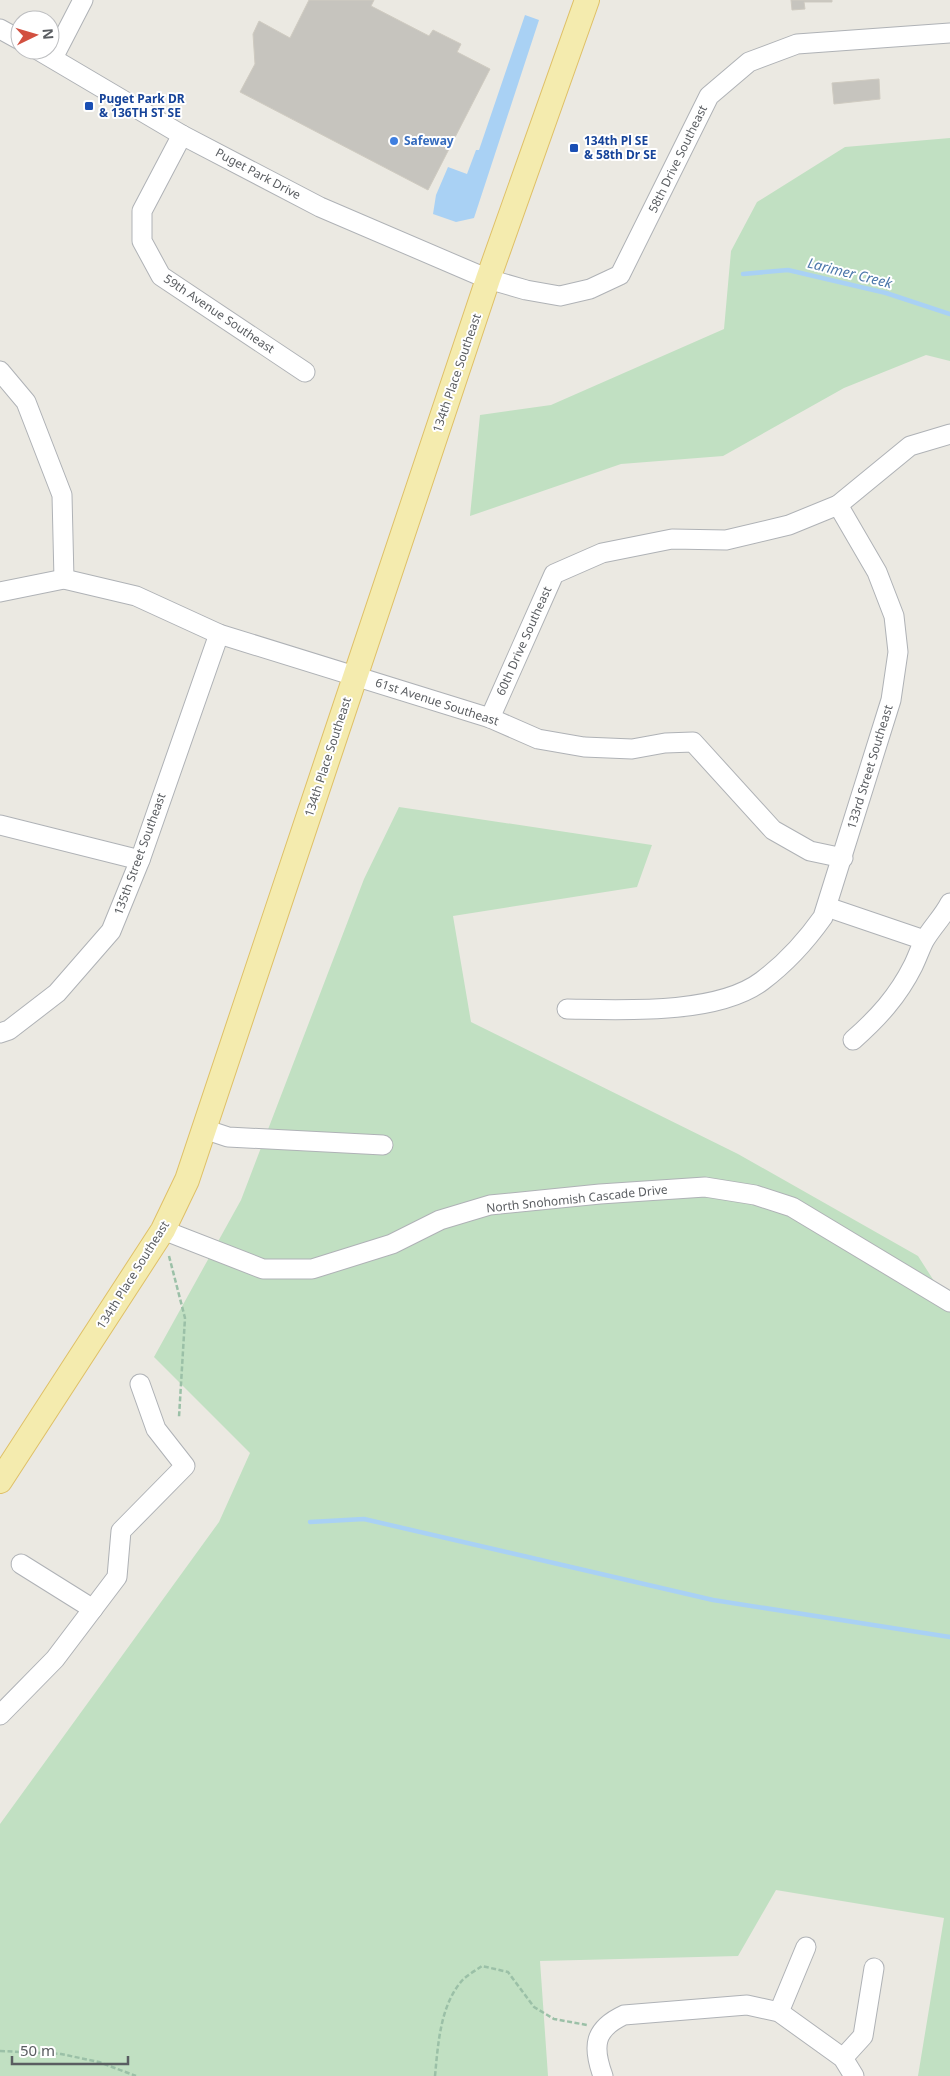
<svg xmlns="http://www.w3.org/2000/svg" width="950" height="2076" font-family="'Noto Sans',sans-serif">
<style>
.green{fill:#c1e0c2}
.water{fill:#a9d1f4}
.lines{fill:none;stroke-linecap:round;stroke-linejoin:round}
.stream{stroke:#a9d1f4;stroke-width:4.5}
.building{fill:#c6c4be;stroke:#cfcbc1}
.minor-casing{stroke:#afb2b6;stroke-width:21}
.major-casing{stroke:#dfc067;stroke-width:26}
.path{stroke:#9bc0a7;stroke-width:2.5;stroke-dasharray:5 2.5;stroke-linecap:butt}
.minor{stroke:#fff;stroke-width:19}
.major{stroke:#f4ebae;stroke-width:24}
.transit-dot{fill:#1a4fb4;stroke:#fff;stroke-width:2}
.shop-dot{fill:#3f7fe0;stroke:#fff;stroke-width:2}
.labels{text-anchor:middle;stroke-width:4;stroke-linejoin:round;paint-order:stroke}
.transit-label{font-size:12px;font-weight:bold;fill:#164399;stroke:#fff;text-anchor:start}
.shop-label{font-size:12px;font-weight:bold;fill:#366cbe;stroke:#fff;text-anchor:start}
.street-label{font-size:12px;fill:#5a5d61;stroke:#fff}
.water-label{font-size:14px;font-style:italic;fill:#4d78ab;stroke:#fff}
</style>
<rect width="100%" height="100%" fill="#ebe9e2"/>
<!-- green -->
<g class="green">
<polygon points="950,138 950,361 926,355 844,388 723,456 621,464 470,516 480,415 551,405 724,329 731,251 757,202 845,147"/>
<polygon points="399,807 652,845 637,887 453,916 471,1022 738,1154 918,1256 950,1306 950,2076 918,2076 944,1918 776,1890 738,1956 540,1961 548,2076 0,2076 0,1824 219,1522 250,1453 154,1357 241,1200 364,879"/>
</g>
<!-- water -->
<polygon class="water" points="525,15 539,20 474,218 456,222 433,214 436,195 448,167 467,174 476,150 479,150"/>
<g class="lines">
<!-- stream -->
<g class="stream">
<polyline points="743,274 788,270 886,293 950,314"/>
<polyline points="310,1522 364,1519 713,1600 950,1637"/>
</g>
</g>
<!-- building -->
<g class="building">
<polygon points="309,0 374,0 371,6 429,36 433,30 461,44 457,52 490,69 428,190 240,92 255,64 253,34 259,21 290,38"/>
<polygon points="791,0 832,0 832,2 804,2 805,9 792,10"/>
<polygon points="879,79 880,99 834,104 832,83"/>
</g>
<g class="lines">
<defs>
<g id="minor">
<polyline points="0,29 20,40"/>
<polyline points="38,50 182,135 320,207 488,279 526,290 560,296 590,289 620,275 709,96 749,62 797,44 950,33"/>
<polyline points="53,58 83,0"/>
<polyline points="182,135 142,211 142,241 161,276 305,372"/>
<polyline points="0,371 26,402 62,495 64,579"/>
<polyline points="0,592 64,579 136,596 219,634 490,718 538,739 584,747 632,749 665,743 693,742 773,830 810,851 843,858"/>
<polyline points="490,718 554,574 602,553 672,539 726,540 789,525 838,505 910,446 950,434"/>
<polyline points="0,825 140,860"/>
<polyline points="827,907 924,940"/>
<path d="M567,1009C622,1010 717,1015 762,981C786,963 806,941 823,917L891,700L898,652L894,616L877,572L838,505"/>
<polyline points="0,1033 9,1030 57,993 111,931 140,860 219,634"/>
<path d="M853,1040C878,1018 898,996 913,966C917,958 920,949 924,941C932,927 943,917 950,903"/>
<polyline points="204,1129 228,1137 383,1145"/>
<polyline points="163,1230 263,1269 312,1269 392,1244 440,1220 490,1205 600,1194 705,1187 755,1195 792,1207 950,1302"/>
<polyline points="21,1564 93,1609"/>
<polyline points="0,1715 55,1659 117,1577 121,1531 185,1466 156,1429 140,1384"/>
<polyline points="779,2012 806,1947"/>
<polyline points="843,2058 863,2036 874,1968"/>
<path d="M603,2076C592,2046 594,2029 624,2015L747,2005L779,2012L843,2058L854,2076"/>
</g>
<polyline id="major" points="0,1481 163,1230 187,1180 488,279 587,0"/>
</defs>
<!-- minor casing -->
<use href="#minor" class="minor-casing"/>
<!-- major casing -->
<use href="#major" class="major-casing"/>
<!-- path -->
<g class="path">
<polyline points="169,1256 185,1318 179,1417"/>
<polyline points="0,2051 61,2054 99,2062 136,2076"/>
<path d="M435,2076C438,2045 440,2008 460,1983C465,1976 475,1971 482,1966L508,1972L534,2007L554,2019L587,2025"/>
</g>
<!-- minor -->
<use href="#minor" class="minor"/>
<!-- major -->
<use href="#major" class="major"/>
</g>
<!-- markers -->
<g class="transit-dot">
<rect x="84" y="101" width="10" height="10" rx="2.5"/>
<rect x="569" y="143" width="10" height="10" rx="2.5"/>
</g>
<circle class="shop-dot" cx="394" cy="141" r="5"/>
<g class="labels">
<!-- transit labels -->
<g class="transit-label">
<text x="99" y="103">Puget Park DR<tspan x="99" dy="14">&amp; 136TH ST SE</tspan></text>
<text x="584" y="145">134th Pl SE<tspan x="584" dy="14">&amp; 58th Dr SE</tspan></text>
</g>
<!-- shop labels -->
<g class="shop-label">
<text x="404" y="145">Safeway</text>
</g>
<!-- street labels -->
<g class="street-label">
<text transform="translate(678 159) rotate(-64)" y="4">58th Drive Southeast</text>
<text transform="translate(258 174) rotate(28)" y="4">Puget Park Drive</text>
<text transform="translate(219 314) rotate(34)" y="4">59th Avenue Southeast</text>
<text transform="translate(457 373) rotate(-71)" y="4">134th Place Southeast</text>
<text transform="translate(524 641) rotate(-66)" y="4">60th Drive Southeast</text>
<text transform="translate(437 702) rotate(18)" y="4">61st Avenue Southeast</text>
<text transform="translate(328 757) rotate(-72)" y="4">134th Place Southeast</text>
<text transform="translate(870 767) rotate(-73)" y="4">133rd Street Southeast</text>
<text transform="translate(140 854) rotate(-70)" y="4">135th Street Southeast</text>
<text transform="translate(577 1199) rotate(-6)" y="4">North Snohomish Cascade Drive</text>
<text transform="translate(133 1275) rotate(-58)" y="4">134th Place Southeast</text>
</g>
<!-- water labels -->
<g class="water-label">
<text transform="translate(850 273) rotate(14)" y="5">Larimer Creek</text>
</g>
</g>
<!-- north arrow -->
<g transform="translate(35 35) rotate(85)"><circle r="24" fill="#ffffff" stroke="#bdbec0"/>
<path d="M0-4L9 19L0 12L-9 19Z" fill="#d25040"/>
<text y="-8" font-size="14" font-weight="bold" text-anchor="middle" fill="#5a5d61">N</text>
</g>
<!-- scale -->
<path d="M12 2056v8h116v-8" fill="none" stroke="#5a5d61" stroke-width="2.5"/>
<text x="20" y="2056" font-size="15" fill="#5a5d61" stroke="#ffffff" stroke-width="4" paint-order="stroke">50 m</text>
</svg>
